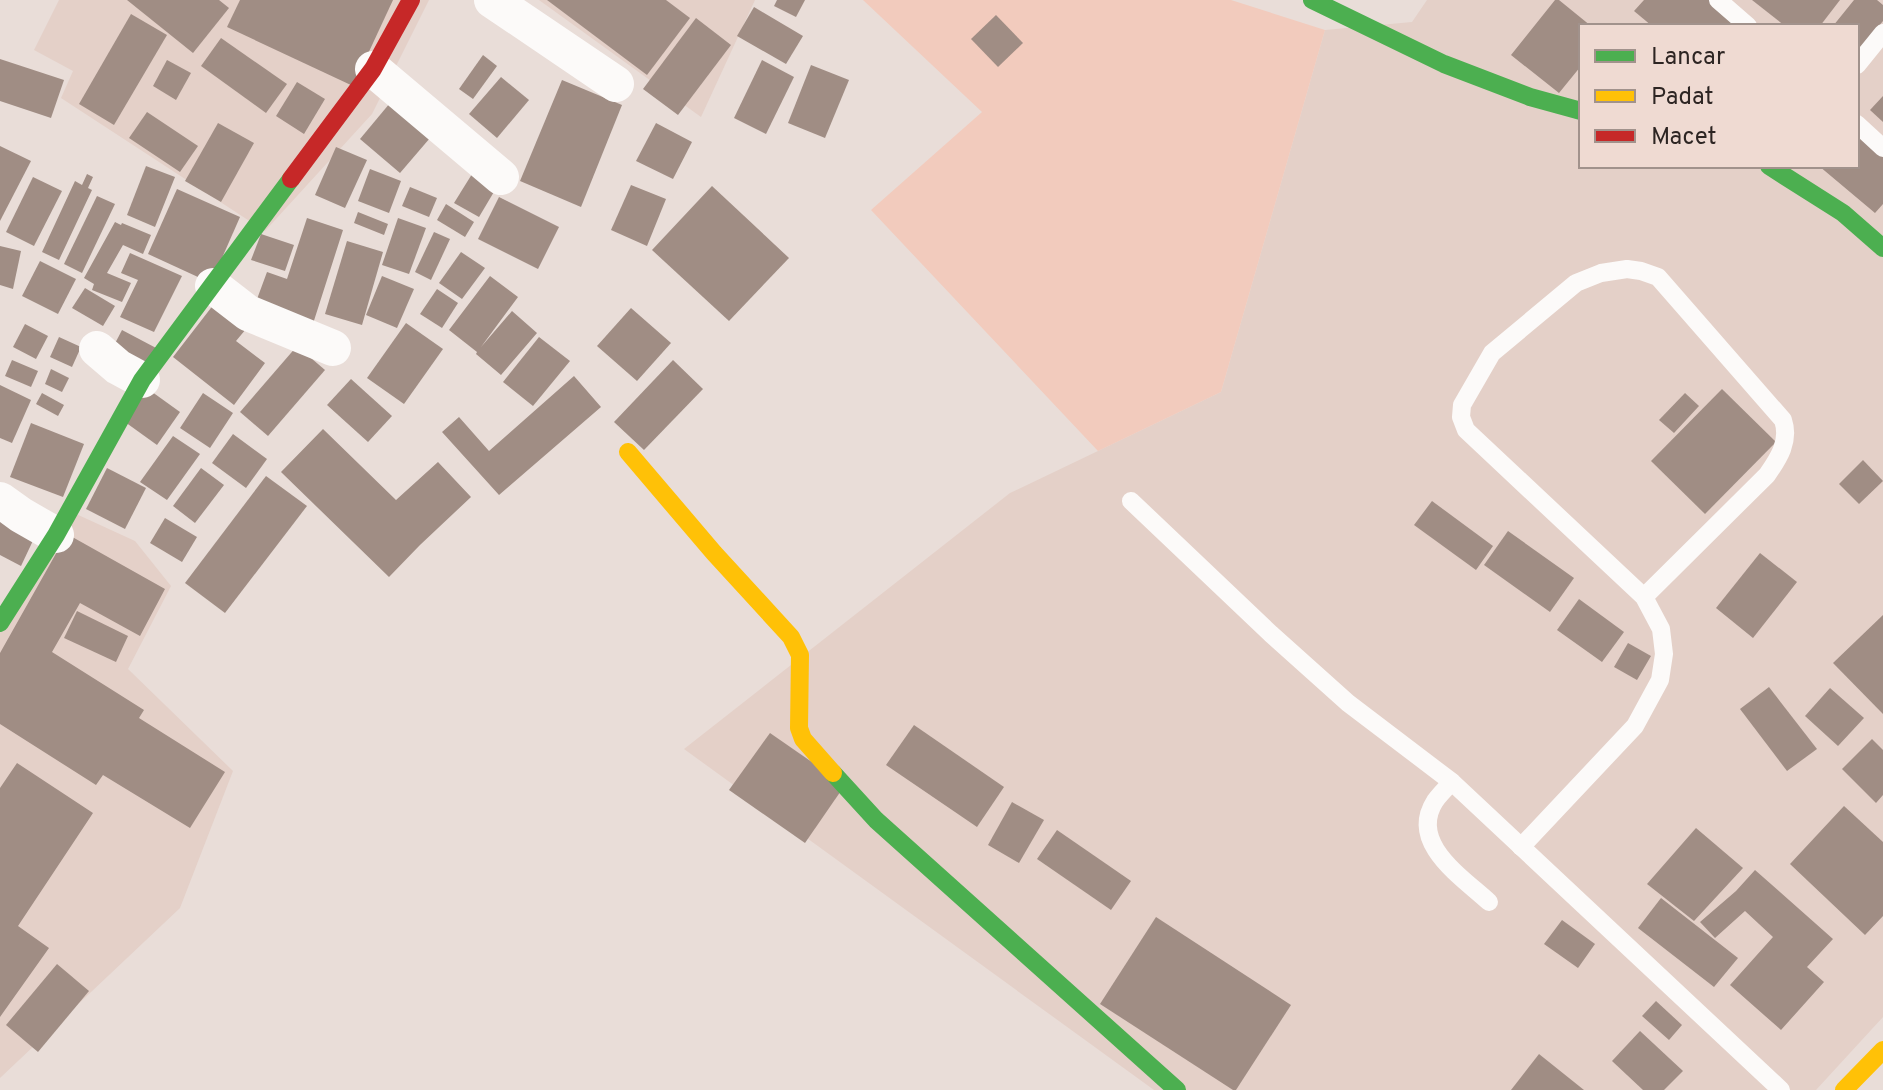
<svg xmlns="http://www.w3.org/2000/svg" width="1883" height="1090" font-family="Overpass,sans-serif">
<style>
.built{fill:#e4d0c8;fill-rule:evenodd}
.green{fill:#f2cbbd}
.building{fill:#a08d84}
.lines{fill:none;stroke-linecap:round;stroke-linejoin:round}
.lane{stroke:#fcfaf9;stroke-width:18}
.street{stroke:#fcfaf9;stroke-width:36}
.fast{stroke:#4caf50;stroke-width:18}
.slow{stroke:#ffc107;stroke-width:18}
.jam{stroke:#c62828;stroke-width:18}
</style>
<rect width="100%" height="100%" fill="#e9ddd8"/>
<!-- built -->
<g class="built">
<polygon points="59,0 429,0 372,114 265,231 61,98 73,71 34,50"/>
<polygon points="539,0 755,0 701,117"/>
<path d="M1427,0H1883V1017L1816,1090H1154L684,749L1010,493L1221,392L1325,30L1412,22ZM1581,26H1857V166H1581Z"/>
<polygon points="74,513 135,541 171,586 128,669 233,771 180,908 0,1078 0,623"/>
</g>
<!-- green -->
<polygon class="green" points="863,0 1231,0 1325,30 1221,392 1098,451 871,210 982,112"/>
<!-- building -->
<g class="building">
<polygon points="127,0 219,0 229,8 193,53"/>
<polygon points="240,0 393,0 353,86 227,27"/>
<polygon points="547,0 666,0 690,18 647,75"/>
<polygon points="777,0 805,0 796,17 774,6"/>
<polygon points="1555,0 1559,0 1591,26 1581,26 1581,66 1559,93 1511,55"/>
<polygon points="1644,0 1710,0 1742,26 1652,26 1634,11"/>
<polygon points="1752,0 1840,0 1820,26 1785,26"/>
<polygon points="1854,0 1877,0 1883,5 1883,21 1857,52 1857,26 1833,26"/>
<polygon points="754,7 803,36 786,64 737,36"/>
<polygon points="131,14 167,35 114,125 79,104"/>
<polygon points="996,15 1023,43 998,67 971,39"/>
<polygon points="696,18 731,45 678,115 643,89"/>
<polygon points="221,38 287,84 266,113 201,66"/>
<polygon points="483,55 497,66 473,99 459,89"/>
<polygon points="0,59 64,80 51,118 0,101"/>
<polygon points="167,60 191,73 176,100 153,86"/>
<polygon points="762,60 794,77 766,134 734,118"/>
<polygon points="811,65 849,80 825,138 788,123"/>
<polygon points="501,77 529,100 497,138 469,114"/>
<polygon points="562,80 622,105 581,207 520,181"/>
<polygon points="297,82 325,99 304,134 276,116"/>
<polygon points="1883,96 1883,122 1870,110"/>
<polygon points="395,97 436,131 400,173 360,139"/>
<polygon points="147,112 198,146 180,172 129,138"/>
<polygon points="218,123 254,143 221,202 185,181"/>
<polygon points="656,123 692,142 673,179 636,161"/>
<polygon points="1857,128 1883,150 1883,204 1875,213 1819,166 1857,166"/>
<polygon points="0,146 31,161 0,221"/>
<polygon points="336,147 367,160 345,208 315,195"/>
<polygon points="146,166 175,177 155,227 127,215"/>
<polygon points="477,166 501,180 479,217 454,203"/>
<polygon points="370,169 401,181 389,213 358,201"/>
<polygon points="87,174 93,177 88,188 92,190 59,260 42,252 75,181 82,185"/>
<polygon points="33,177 62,191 34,246 6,232"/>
<polygon points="631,185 666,199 647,246 611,230"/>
<polygon points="712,186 789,258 729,321 652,250"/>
<polygon points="410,187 437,198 429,217 402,206"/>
<polygon points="177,189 240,217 211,283 148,254"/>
<polygon points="97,196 115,204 82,273 64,264"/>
<polygon points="499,197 559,227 538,269 478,239"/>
<polygon points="446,204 474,222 465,237 437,220"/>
<polygon points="358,212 388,224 384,235 354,223"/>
<polygon points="307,218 343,230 311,330 253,310 267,272 287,279"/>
<polygon points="398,218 426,228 409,274 382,265"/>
<polygon points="115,222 121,225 122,223 151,235 143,254 123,245 107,273 131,283 122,302 92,290 94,284 84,278"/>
<polygon points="434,232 450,239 431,280 415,272"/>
<polygon points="261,234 294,245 285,271 251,260"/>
<polygon points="347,241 383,252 362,325 325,314"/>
<polygon points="0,246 21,251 13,289 0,285"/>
<polygon points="461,252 485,268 462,299 439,283"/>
<polygon points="130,253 182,276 154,332 120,317 138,280 121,273"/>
<polygon points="40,261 76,279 58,314 22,296"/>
<polygon points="382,276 414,289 397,328 366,315"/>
<polygon points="490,276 518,297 481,347 512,311 537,333 501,375 476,354 477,352 449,330"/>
<polygon points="85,288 115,306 103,326 72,308"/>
<polygon points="437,289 458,303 442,328 420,314"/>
<polygon points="214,304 246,329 236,341 265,363 234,405 173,357"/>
<polygon points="631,308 671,343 637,381 597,346"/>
<polygon points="406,323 443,349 404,404 367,378"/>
<polygon points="25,324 48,336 36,359 13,347"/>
<polygon points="122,330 158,349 146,374 109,355"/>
<polygon points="59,337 81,347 72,367 50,357"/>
<polygon points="539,337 570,361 533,406 503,382"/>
<polygon points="297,346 325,370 268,436 240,412"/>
<polygon points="12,360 38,371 31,387 5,376"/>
<polygon points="673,360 703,389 644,450 614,422"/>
<polygon points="51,369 69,378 62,392 45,384"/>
<polygon points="574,376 601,407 499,495 442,432 459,417 489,451"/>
<polygon points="351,379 392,416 368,442 327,405"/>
<polygon points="0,385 31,400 12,443 0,438"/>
<polygon points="148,389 180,412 157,445 125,422"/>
<polygon points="1722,389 1776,442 1705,514 1651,461"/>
<polygon points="42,393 64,405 58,416 36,404"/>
<polygon points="203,393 233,413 210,448 180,428"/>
<polygon points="1685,393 1699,406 1674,433 1659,420"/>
<polygon points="31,423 84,444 63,497 10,477"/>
<polygon points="323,429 396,500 438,462 471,497 420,545 389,577 281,472"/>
<polygon points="233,434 267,459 246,488 212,463"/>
<polygon points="173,436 200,454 167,500 140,482"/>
<polygon points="1863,460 1883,481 1859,504 1839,484"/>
<polygon points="107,468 146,488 125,529 86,509"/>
<polygon points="201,468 224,485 195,523 173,506"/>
<polygon points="266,476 307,506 225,613 185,583"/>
<polygon points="1432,501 1493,546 1476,570 1414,525"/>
<polygon points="0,511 38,530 21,566 0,555"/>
<polygon points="165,518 197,537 182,562 150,543"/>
<polygon points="1508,531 1574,578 1550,612 1484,565"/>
<polygon points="67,534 165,589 140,636 80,603 52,652 144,710 139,718 225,772 190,828 103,775 96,785 0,724 0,653"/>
<polygon points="1760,553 1797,582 1753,638 1716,608"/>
<polygon points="1579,599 1624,632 1602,662 1557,630"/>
<polygon points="77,611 128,636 116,662 64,638"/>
<polygon points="1883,615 1883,714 1833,663"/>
<polygon points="1628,643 1651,656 1637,680 1614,667"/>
<polygon points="1769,687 1817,749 1787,771 1740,709"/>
<polygon points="1830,688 1864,718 1838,746 1805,716"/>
<polygon points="914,725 1004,787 977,827 886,765"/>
<polygon points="770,733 845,785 805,843 729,790"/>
<polygon points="1872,739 1883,750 1883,795 1876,803 1842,769"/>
<polygon points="17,763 93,813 18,926 49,948 0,1017 0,788"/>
<polygon points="1012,802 1044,820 1019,863 988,845"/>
<polygon points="1844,806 1883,842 1883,916 1865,935 1790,864"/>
<polygon points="1696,828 1743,868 1694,921 1647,884"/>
<polygon points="1057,830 1131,881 1111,910 1037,859"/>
<polygon points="1755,870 1833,939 1807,967 1824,982 1781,1030 1730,985 1773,937 1745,911 1715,938 1700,922 1736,891"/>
<polygon points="1661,898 1738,958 1714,987 1638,928"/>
<polygon points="1156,917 1291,1005 1236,1090 1233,1090 1100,1004"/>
<polygon points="1562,920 1595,944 1578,968 1544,944"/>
<polygon points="57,964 89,991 38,1052 6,1025"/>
<polygon points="1656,1001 1682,1025 1669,1040 1642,1016"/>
<polygon points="1640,1031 1683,1071 1664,1090 1643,1090 1612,1061"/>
<polygon points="1539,1054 1584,1090 1511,1090"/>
</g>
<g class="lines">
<!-- lane -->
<g class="lane">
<polyline points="1718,0 1748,26"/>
<polyline points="1857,65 1883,33"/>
<polyline points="1857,124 1883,148"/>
<polyline points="1131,501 1271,634 1348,703 1452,782 1781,1090"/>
<path d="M1452,782C1446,788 1440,794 1435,801C1408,843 1462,877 1489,902"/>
<path d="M1521,847L1635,726L1660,680L1664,654L1661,629L1644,597L1466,430L1461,417L1462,405L1492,353L1576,283L1601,273L1627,269L1641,271L1658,277L1783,420C1790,441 1779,458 1767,475L1644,597"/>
</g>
<!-- street -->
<g class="street">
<polyline points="492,0 616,84"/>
<polyline points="373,69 501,177"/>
<polyline points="213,286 248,313 333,348"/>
<polyline points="97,349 118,367 142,380"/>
<polyline points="0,500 21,515 56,535"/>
</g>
<!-- fast -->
<g class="fast">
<polyline points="1312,0 1444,64 1530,97 1581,111"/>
<polyline points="1769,166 1843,213 1883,248"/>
<polyline points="0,623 56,535 142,380 291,179"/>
<polyline points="833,773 876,820 1177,1090"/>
</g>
<!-- slow -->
<g class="slow">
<polyline points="628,452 714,553 791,637 800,655 799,728 803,739 833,773"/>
<polyline points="1844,1090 1883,1050"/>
</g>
<!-- jam -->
<polyline class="jam" points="291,179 373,69 411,0"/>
</g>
<!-- legend -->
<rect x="1579" y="24" width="280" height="144" fill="#efdad2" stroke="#a1928c" stroke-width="2"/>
<rect x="1595" y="50" width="40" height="12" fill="#4caf50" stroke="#a1928c" stroke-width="2"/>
<text x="1651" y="64" font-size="24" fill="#2d2523">Lancar</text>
<rect x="1595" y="90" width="40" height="12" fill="#ffc107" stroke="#a1928c" stroke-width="2"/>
<text x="1651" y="104" font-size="24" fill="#2d2523">Padat</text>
<rect x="1595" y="130" width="40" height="12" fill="#c62828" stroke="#a1928c" stroke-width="2"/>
<text x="1651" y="144" font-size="24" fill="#2d2523">Macet</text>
</svg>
